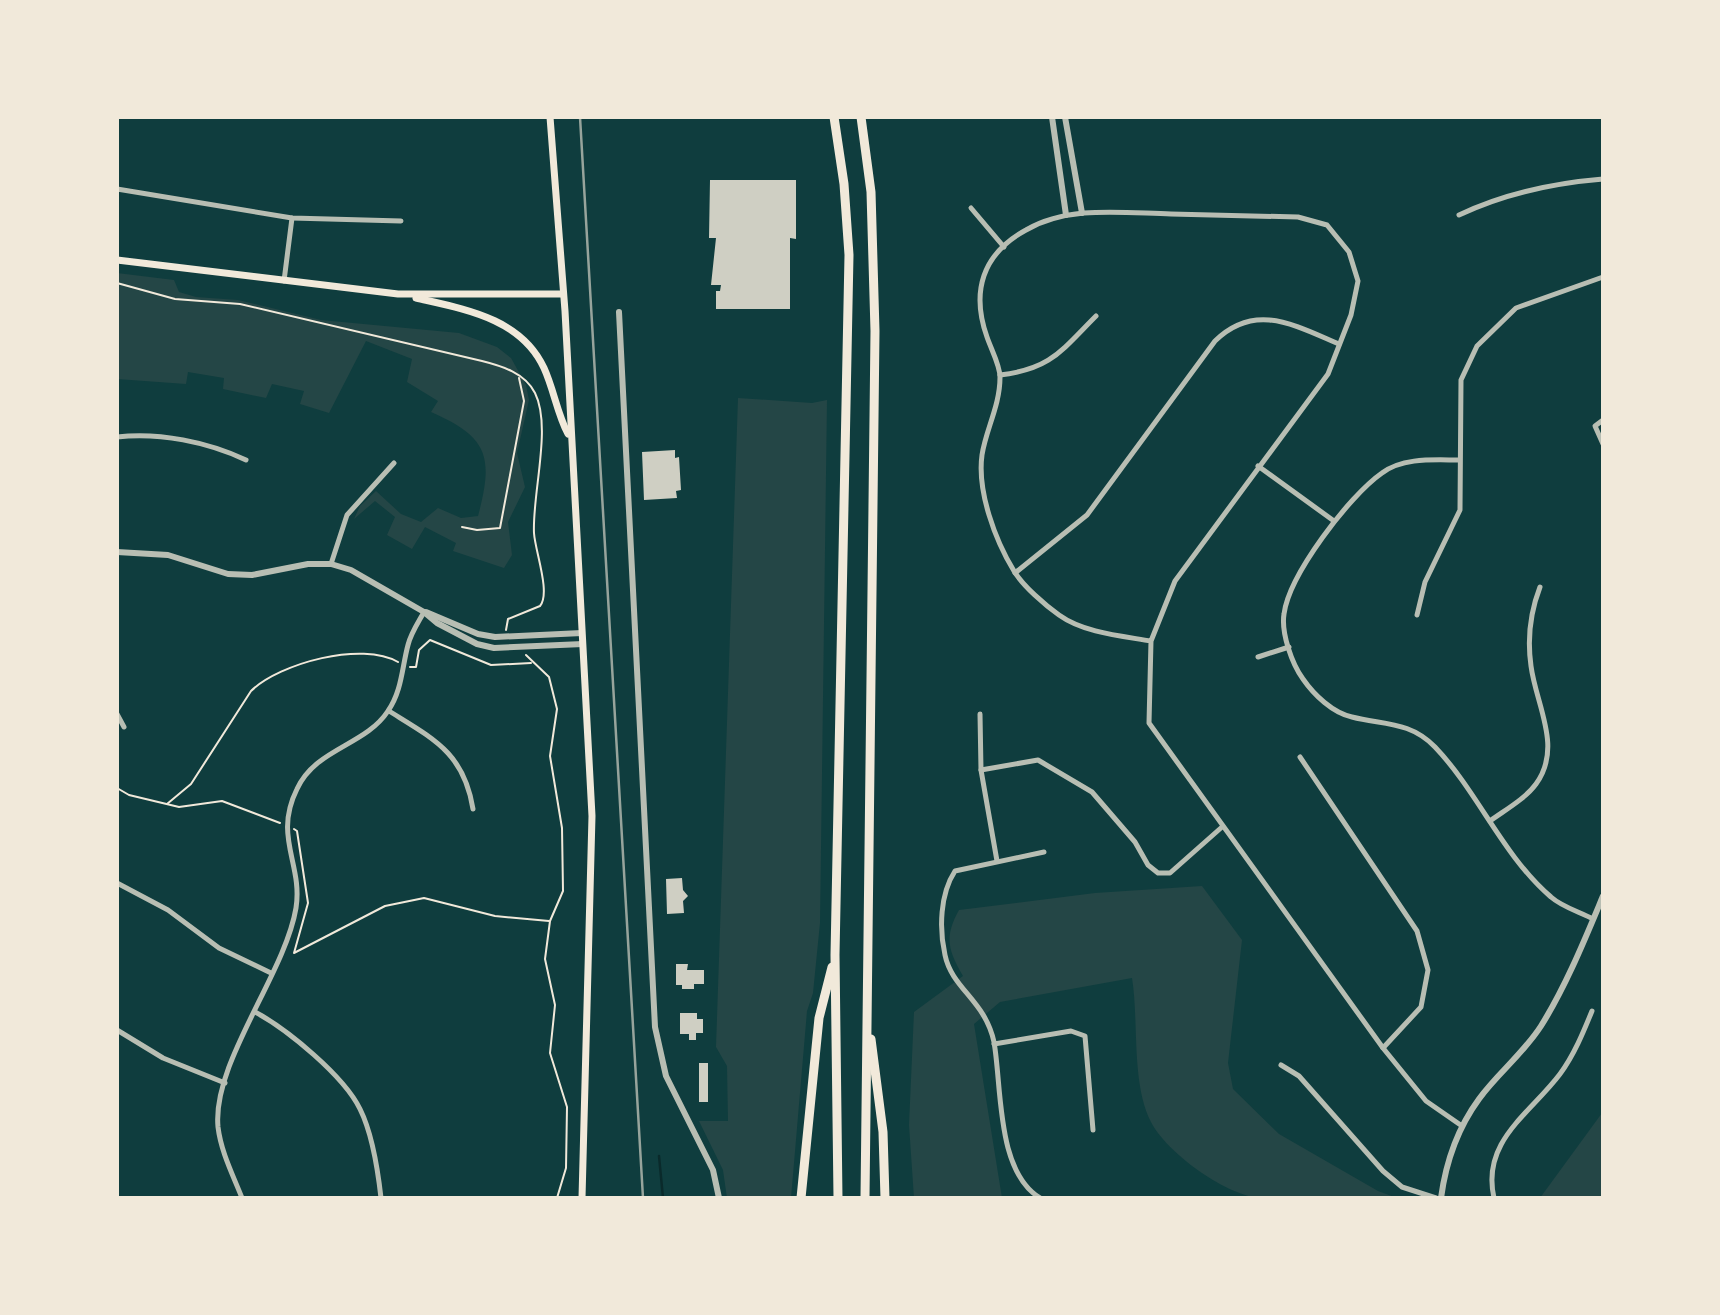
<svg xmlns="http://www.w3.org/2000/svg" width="1720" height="1315" font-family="'PT Sans',sans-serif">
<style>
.green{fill:#244646}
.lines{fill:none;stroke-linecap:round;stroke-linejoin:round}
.stream{stroke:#0a2a2b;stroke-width:2.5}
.building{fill:#cfcfc3}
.path{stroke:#f1e9da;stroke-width:2}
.minor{stroke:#b8beb3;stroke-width:5}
.tertiary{stroke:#b8beb3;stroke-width:6}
.secondary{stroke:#f1e9da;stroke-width:7}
.motorway{stroke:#f1e9da;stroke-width:9}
.rail{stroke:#97a49c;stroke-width:2.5}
</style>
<rect width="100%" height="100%" fill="#0f3d3e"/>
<!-- green -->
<g class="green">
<path d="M117,273L174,280L179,292L196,297L238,300L321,320L459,333L497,347L511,358L526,385L529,400L517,453L525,487L508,522L512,555L504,568L453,551L456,543L425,527L412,549L387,535L395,517L375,501L354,519L360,506L376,491L401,514L421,522L438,508L461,518L478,516C494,456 488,437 431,412L438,401L407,382L412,359L366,341L329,413L300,404L304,391L272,384L266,398L223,389L224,378L188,372L186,384L117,379Z"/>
<polygon points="738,398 812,403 827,400 820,923 813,993 807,1011 791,1198 727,1198 723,1170 699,1121 728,1121 727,1066 716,1047"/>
<path d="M1202,886L1242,940L1228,1063L1233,1089L1279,1134L1378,1191L1397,1198C1355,1198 1298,1203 1258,1198C1223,1193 1167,1153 1151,1122C1131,1083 1139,1021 1132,978L1000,1002L974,1024L1002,1198H914L909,1125L914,1012L963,976C948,950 944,937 959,910L1095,893Z"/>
<polygon points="1603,1113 1603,1198 1540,1198 1602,1113"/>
</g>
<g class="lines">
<!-- stream -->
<polyline class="stream" points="659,1156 663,1198"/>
</g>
<!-- building -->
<g class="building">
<polygon points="710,180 796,180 796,239 790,238 790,309 716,309 716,291 720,291 721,285 711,285 716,238 709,238"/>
<polygon points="675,450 675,458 679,457 681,490 676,491 677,498 644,500 642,452"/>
<polygon points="682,878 683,890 688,896 683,901 684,913 667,914 666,879"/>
<polygon points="676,964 688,964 687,970 704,970 704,984 694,984 694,989 682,989 682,985 676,985"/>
<polygon points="680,1013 697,1013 697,1019 703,1019 703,1033 696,1033 696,1040 689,1040 689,1034 680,1034"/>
<rect x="699" y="1063" width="9" height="39"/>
</g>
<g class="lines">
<!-- path -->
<g class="path">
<path d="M117,283L175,299L240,304L482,361C502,366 525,373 535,393C552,427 532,494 534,533C535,551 551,593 540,606L508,619L506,630"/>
<polyline points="462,527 477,530 500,528 524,401 519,378"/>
<polyline points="526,655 549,677 557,709 550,756 562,828 563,891 550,921 545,959 555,1005 550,1053 567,1107 566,1168 557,1198"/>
<polyline points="410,667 416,667 419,650 430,640 491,665 531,663"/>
<polyline points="117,788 129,795 179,807 222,801 280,823"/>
<path d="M167,804L191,784L251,691C280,663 362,641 398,662"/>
<polyline points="294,829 297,831 308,903 294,953 385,906 424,898 495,916 549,921"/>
</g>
<!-- minor -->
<g class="minor">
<polyline points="117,189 292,218 401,221"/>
<polyline points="971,208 1004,247"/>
<path d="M1459,215C1503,194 1555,183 1603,179"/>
<polyline points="284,281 292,218"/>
<path d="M1000,375C1051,369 1061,351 1096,316"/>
<polyline points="1603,420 1595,426 1603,444"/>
<path d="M117,437C159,432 208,442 246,460"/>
<path d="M1459,460C1435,460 1403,457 1382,473C1349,496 1289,575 1284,614C1281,633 1292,664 1303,679C1314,695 1333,713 1352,717C1383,725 1410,721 1435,747C1478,792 1503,856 1551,897C1562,907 1580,912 1593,919"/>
<polyline points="1258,466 1334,521"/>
<polyline points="331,564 347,515 394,463"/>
<path d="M1015,573L1087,515L1215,341C1255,302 1294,325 1339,344"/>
<polyline points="1417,615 1425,582 1460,510 1461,380 1477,346 1516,308 1603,277"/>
<path d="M1151,641C1122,636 1084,633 1059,615C1045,605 1023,586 1014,571C995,540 977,491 982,455C986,429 1000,406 1000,377C1000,365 991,349 987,337C971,292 982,254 1026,230C1069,205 1123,213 1171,214C1214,215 1256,216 1298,217L1327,225L1349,252L1358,281L1351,315L1328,374L1175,581L1151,641L1149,723L1383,1048L1426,1101L1462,1126"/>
<polyline points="1258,657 1289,647"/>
<path d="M389,711C434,739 464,753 473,809"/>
<polyline points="117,714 124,727"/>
<polyline points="980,714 981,770 997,861"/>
<polyline points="1300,757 1417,931 1428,970 1421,1007 1383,1048"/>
<polyline points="981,770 1038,760 1092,792 1135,842 1148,865 1158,873 1170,873 1222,827"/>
<path d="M1490,821C1505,810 1525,799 1536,784C1563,747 1536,705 1531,666C1527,638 1530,613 1540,587"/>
<polyline points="117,883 168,910 219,948 271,973"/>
<path d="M255,1012C287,1029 344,1076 360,1109C372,1133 378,1171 381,1198"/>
<polyline points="117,1030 163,1058 225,1083"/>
<polyline points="994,1044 1071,1031 1085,1036 1093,1130"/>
<polyline points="1281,1065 1299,1076 1383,1171 1402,1187 1436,1198"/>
<path d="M242,1198C233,1175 221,1152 218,1127C212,1063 285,974 296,908C303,864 273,837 297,789C316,748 365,746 388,711C402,691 402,667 408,645C411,633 418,623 424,612"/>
<path d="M1040,1198C996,1171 1002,1087 994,1042C985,1000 952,989 945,955C939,929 940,894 955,871L1044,852"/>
<path d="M1494,1198C1481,1141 1530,1114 1560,1074C1574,1055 1583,1033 1592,1011"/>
</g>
<!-- tertiary -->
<g class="tertiary">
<polyline points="1052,117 1066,215"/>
<polyline points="1065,117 1082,213"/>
<polyline points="619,312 655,1027 666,1076 713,1170 719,1198"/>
<polyline points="117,552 168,555 228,574 252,575 308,564 331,564 351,570 424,612 437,623 477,644 494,648 583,644"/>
<polyline points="426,612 478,634 495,637 582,633"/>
<path d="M1441,1198C1446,1161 1457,1129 1479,1099C1498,1073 1523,1054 1541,1026C1566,986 1585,939 1603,896"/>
</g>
<!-- secondary -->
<g class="secondary">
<polyline points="550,117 565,311 592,816 582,1198"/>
<polyline points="117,260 398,294 563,294"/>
<path d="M416,298C464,309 521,318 544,368C554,390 557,413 568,434"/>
</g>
<!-- motorway -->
<g class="motorway">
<polyline points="834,117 844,184 849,255 835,955 838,1198"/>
<polyline points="861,117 871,192 875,331 865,1198"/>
<polyline points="871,1039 883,1132 885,1198"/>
<polyline points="801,1198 819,1018 832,967"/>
</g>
<!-- rail -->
<polyline class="rail" points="580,117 643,1198"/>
</g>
<!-- border -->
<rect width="1720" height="1315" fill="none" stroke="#f1e9da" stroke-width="238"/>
</svg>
